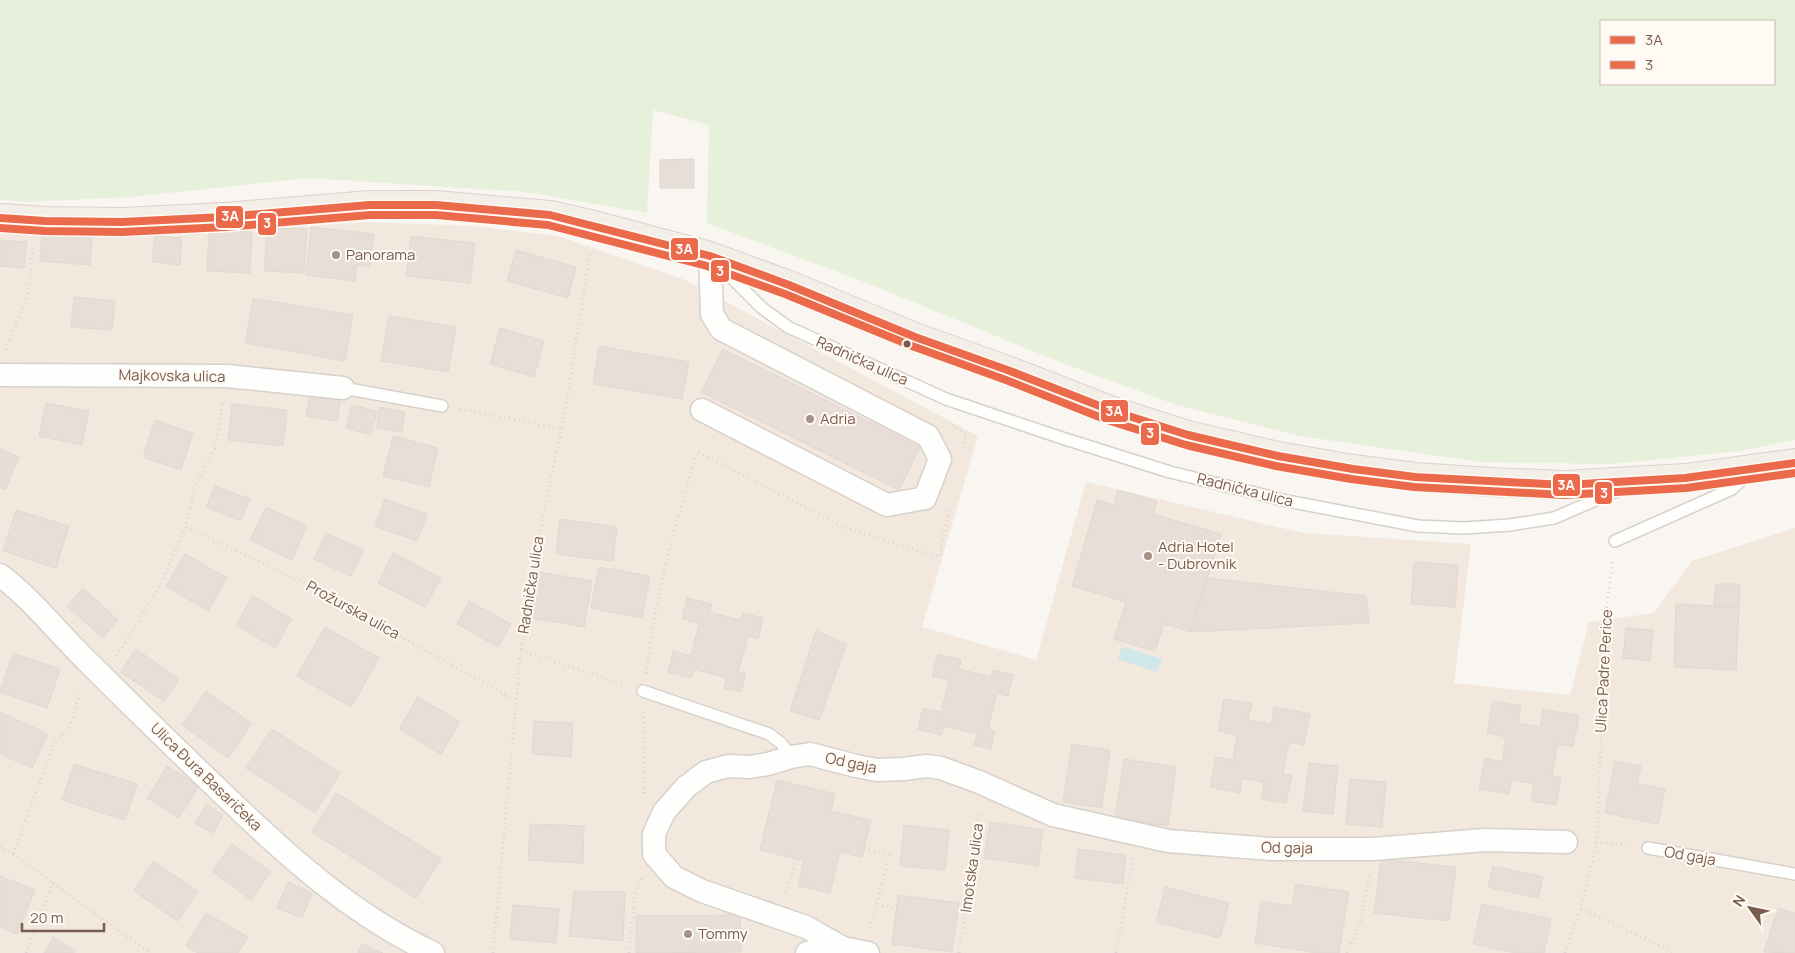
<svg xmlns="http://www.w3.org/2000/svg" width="1795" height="953" font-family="Manrope,sans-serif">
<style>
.residential{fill:#f2e8de}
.green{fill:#e7f0db;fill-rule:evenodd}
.water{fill:#d0e8ea}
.building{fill:#e6ded7;stroke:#e2d8d2}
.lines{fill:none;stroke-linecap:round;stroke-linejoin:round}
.service-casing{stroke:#d7d1cb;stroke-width:14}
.minor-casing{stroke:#d7d1cb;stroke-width:25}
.primary-casing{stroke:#dad1cc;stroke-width:30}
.path{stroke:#dcd5d0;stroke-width:3;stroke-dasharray:1 4;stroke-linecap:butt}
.service{stroke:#fefefd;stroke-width:11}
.minor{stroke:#fefefd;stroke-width:22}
.primary{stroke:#f3eee8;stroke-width:28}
.bus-1-casing{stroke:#fffaf3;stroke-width:11}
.bus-2-casing{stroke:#fffaf3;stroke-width:11}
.bus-1{stroke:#eb6a4b;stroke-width:8}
.bus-2{stroke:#eb6a4b;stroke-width:8}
.poi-dot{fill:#a69286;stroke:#fffaf3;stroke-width:2}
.bus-dot{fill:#7a5c4d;stroke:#fffaf3;stroke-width:2}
.labels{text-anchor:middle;stroke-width:4;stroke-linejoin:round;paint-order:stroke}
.poi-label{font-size:15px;fill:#7a5c4d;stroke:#fffaf3;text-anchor:start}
.street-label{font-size:15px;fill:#7a5c4d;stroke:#fffaf3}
.line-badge{stroke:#fffaf3;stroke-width:2}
.badge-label{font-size:14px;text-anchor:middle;font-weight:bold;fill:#fff}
</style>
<rect width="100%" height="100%" fill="#f9f5f0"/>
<!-- residential -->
<polygon class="residential" points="365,222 474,226 558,236 685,280 978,436 922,627 1036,660 1086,482 1303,533 1471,544 1454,683 1570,695 1589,622 1654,613 1692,561 1795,528 1795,953 0,953 0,234 193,234"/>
<!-- green -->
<path class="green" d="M0,0H1795V440L1740,451L1612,464L1480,462L1300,436L1177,405L1062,363L867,283L707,223L709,125L653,110L647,213L526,192L309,178L130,197L24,202L0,199ZM1601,21H1774V84H1601Z"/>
<!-- water -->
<polygon class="water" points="1122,646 1162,659 1157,672 1118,659"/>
<!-- building -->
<g class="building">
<polygon points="694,159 694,188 660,188 660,160"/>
<polygon points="311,227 374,234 370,266 357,265 355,281 306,275"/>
<polygon points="267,228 307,229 304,273 264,271"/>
<polygon points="209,229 252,232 250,273 207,271"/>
<polygon points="42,234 92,237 90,265 40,261"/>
<polygon points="155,236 182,238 180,265 152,262"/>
<polygon points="411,236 475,243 470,283 406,276"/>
<polygon points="0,240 27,242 24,268 0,266"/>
<polygon points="516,250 576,267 568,298 507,281"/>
<polygon points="74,297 115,301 112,330 71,327"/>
<polygon points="253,298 353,315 345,361 245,343"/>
<polygon points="389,316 456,327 448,372 381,361"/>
<polygon points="500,328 544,341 534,377 490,364"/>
<polygon points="599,346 689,362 682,399 593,384"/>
<polygon points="723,349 920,447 899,490 701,392"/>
<polygon points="311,390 341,395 337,421 306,416"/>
<polygon points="46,403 89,411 82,445 39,436"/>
<polygon points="232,404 287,410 283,446 228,440"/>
<polygon points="352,405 377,411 371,435 346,428"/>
<polygon points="380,407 405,412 402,432 376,428"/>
<polygon points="155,420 193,433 181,470 143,457"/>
<polygon points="393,436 438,448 429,487 383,476"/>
<polygon points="0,449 19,457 5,490 0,488"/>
<polygon points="215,486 250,499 241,521 206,507"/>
<polygon points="1118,490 1157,501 1153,514 1221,534 1191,632 1164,624 1155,651 1114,639 1126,602 1072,586 1097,500 1114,505"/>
<polygon points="385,499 427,514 417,541 375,526"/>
<polygon points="266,507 307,526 292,560 250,540"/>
<polygon points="16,510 69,526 56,568 3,551"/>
<polygon points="560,519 617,527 613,561 556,554"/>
<polygon points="326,533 364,550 351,576 314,559"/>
<polygon points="393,553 441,578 425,607 378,583"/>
<polygon points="185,554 227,578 208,611 166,586"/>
<polygon points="1414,562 1458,565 1455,607 1411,604"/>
<polygon points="599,567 650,576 642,618 591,608"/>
<polygon points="539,572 592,581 584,627 531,618"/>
<polygon points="1207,578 1366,596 1369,623 1191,632"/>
<polygon points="1716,584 1740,584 1739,607 1714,606"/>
<polygon points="83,588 118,620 103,638 67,606"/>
<polygon points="253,596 292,619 275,648 236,625"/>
<polygon points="687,598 712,604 709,612 741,620 743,613 763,618 758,639 748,636 738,672 746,674 741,692 724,688 727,678 694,669 691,678 668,672 673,651 691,656 699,623 682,619"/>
<polygon points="469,601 511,624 498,647 457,624"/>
<polygon points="1676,604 1739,607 1736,670 1674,667"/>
<polygon points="325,627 379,658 351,707 297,676"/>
<polygon points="1626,628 1653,630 1650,661 1623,658"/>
<polygon points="816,631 847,644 819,720 790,711"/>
<polygon points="136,649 179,679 164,701 121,672"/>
<polygon points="13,653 60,669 47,708 0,692"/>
<polygon points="938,654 961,660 959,669 991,677 993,670 1013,675 1008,696 997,693 988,729 995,731 991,749 974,745 977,734 944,726 941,735 918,729 923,708 941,712 949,680 932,676"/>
<polygon points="206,691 252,724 228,758 182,725"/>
<polygon points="418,697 460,722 441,754 399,729"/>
<polygon points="1224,699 1252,704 1248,720 1271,724 1274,707 1310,714 1304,745 1289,742 1283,774 1292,776 1286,803 1261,799 1264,782 1242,778 1240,793 1210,787 1216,757 1233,760 1237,735 1218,731"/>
<polygon points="1493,701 1521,706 1518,723 1540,727 1543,709 1579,716 1573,747 1558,744 1552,776 1561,778 1556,805 1531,801 1534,784 1512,780 1509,794 1479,789 1485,758 1502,762 1506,737 1487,733"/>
<polygon points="0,712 48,734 32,768 0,754"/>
<polygon points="534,721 573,723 571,757 532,754"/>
<polygon points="272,729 340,773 315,813 246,768"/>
<polygon points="1072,744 1110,750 1102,808 1063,802"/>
<polygon points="1124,759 1176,767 1168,826 1115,818"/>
<polygon points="1615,761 1641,766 1637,784 1665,789 1658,824 1605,813"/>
<polygon points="1309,763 1338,766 1333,814 1303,811"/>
<polygon points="74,764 137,784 125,820 62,800"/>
<polygon points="167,766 199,786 179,818 147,798"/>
<polygon points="1350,779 1386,782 1382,827 1346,824"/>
<polygon points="777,780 835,794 831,811 871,820 862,857 840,852 830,893 798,886 804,861 760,850"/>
<polygon points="336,793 441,859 416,898 312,832"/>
<polygon points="206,804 223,815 213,833 195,823"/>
<polygon points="990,822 1043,830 1038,866 984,858"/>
<polygon points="530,824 584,826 583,863 528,860"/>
<polygon points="904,825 949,830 945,870 900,866"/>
<polygon points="232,844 271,872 251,900 212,871"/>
<polygon points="1078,849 1126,855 1123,884 1075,878"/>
<polygon points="1381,859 1456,867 1449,921 1374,913"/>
<polygon points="153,861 198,891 178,921 134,891"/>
<polygon points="1493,866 1543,877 1538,898 1488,887"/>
<polygon points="0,876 35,890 17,934 0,927"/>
<polygon points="288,882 312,893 302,918 277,908"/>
<polygon points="1296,884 1349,892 1339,953 1317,953 1255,943 1261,901 1292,906"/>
<polygon points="1165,887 1229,903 1220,938 1156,922"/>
<polygon points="574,891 625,892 623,941 569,936"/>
<polygon points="898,895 959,903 952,952 892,944"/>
<polygon points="1482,904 1551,919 1544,953 1516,953 1473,944"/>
<polygon points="513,905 559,909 556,943 510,939"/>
<polygon points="1778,908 1795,913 1795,953 1764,952"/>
<polygon points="206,913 248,937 238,953 198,953 186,946"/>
<polygon points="740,915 741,952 636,953 636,916"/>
<polygon points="53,937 75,951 74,953 44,953"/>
<polygon points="362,944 383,953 358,953"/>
</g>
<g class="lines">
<defs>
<g id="service">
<polyline points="722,268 762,308 788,327 946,399 1062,438 1170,472 1235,488 1287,501 1418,526 1464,528 1510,525 1554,518 1619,490"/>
<polyline points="343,388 442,406"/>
<polyline points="1615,541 1732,489 1747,475"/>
<polyline points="643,691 769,734 781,743 791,757"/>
<polyline points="1648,848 1795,874"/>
</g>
<g id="minor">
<polyline points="0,375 227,376 343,388"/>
<polyline points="702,410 887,505 925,498 940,459 928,436 721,329 712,314 710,256"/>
<path d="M0,575C33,600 59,634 89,663C133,707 177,750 222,793C285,854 352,915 433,953"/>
<polyline points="843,948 806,927 702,891 674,877 654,854 654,834 664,812 686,787 706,772 728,766 750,767 768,764 791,757 810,754 856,766 877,770 903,769 927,766 941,768 979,782 1053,815 1168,841 1272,849 1373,849 1485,840 1566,842"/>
<polyline points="807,953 843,948 868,953"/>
</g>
<polyline id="primary" points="0,218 45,221 122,222 224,217 370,205 436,205 550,215 594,225 710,256 789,285 915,337 1010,371 1110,410 1188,435 1278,456 1353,469 1415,477 1490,482 1564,485 1685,478 1795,463"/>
</defs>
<!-- service casing -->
<use href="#service" class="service-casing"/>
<!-- minor casing -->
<use href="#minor" class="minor-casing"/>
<!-- primary casing -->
<use href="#primary" class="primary-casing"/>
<!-- path -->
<g class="path">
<polyline points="6,350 29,290 33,248"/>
<polyline points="460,409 561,429"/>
<polyline points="952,425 966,435 963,448"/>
<polyline points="186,527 300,581 515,700"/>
<polyline points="521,650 625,685"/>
<polyline points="117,656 160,585 186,527 196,485 215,448 223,401"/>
<polyline points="646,673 655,613 669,550 697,451 845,528 939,557 950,508"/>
<polyline points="643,712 644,795"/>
<polyline points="1596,842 1630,846"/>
<polyline points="0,847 13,854 150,953"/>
<polyline points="864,850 889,855 870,929"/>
<polyline points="13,854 54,743 68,730 81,690"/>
<polyline points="786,893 797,859"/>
<polyline points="877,905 897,908"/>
<polyline points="1581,909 1676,953"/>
<polyline points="26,953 53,882"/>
<polyline points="493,953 521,650 541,526 565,411 590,253"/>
<polyline points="629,953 635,892 642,879"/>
<polyline points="959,953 978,836 979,810"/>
<polyline points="1116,953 1133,857"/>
<polyline points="1347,953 1361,920 1369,875"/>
<polyline points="1565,953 1581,908 1597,842 1605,619 1613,559"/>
</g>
<!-- service -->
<use href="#service" class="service"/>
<!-- minor -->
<use href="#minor" class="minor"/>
<!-- primary -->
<use href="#primary" class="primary"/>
<defs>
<polyline id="bus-1" points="0,218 45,221 122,222 224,217 370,205 436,205 550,215 710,256 789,285 915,337 1010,371 1110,410 1188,435 1278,456 1353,469 1415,477 1564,485 1685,478 1795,463"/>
<polyline id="bus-2" points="0,228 45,231 122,232 225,227 370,215 436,215 548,225 707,266 785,294 912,346 1006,380 1107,420 1186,445 1276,466 1351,479 1414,487 1564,495 1686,488 1795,473"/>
</defs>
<!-- bus-1 casing -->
<use href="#bus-1" class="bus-1-casing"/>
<!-- bus-2 casing -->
<use href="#bus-2" class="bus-2-casing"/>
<!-- bus-1 -->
<use href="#bus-1" class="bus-1"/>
<!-- bus-2 -->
<use href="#bus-2" class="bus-2"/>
</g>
<!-- markers -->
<g class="poi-dot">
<circle cx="336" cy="255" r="5"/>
<circle cx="810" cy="419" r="5"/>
<circle cx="1148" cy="556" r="5"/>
<circle cx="688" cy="934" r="5"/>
</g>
<circle class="bus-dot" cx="907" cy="344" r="4.5"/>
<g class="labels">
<!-- poi labels -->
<g class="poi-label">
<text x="346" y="260">Panorama</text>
<text x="820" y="424">Adria</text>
<text x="1158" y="552">Adria Hotel<tspan x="1158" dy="17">- Dubrovnik</tspan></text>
<text x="698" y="939">Tommy</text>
</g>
<!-- street labels -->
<g class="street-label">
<text transform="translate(862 361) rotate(24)" y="5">Radnička ulica</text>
<text transform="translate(172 376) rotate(1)" y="5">Majkovska ulica</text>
<text transform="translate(1245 490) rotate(14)" y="5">Radnička ulica</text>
<text transform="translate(531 585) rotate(-81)" y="5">Radnička ulica</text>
<text transform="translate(353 610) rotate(29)" y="5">Prožurska ulica</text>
<text transform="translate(1604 671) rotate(-87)" y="5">Ulica Padre Perice</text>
<text transform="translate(851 763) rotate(12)" y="5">Od gaja</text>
<text transform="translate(206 777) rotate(44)" y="5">Ulica Đura Basaričeka</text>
<text transform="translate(1287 848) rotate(1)" y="5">Od gaja</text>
<text transform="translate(1690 856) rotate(10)" y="5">Od gaja</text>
<text transform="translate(972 868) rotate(-82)" y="5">Imotska ulica</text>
</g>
</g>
<g class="line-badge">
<rect x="215" y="205" width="29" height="24" rx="5" fill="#eb6a4b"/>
<rect x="257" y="212" width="20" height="24" rx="5" fill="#eb6a4b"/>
<rect x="670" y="237" width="29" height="24" rx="5" fill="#eb6a4b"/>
<rect x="710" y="259" width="20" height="24" rx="5" fill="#eb6a4b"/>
<rect x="1100" y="399" width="29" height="24" rx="5" fill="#eb6a4b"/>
<rect x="1140" y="422" width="20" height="24" rx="5" fill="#eb6a4b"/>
<rect x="1552" y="473" width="29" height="24" rx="5" fill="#eb6a4b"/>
<rect x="1594" y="481" width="19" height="24" rx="5" fill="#eb6a4b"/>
</g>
<g class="badge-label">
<text x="230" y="221">3A</text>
<text x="267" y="228">3</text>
<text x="684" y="254">3A</text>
<text x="720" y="276">3</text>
<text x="1114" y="416">3A</text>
<text x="1150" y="438">3</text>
<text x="1566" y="490">3A</text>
<text x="1604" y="498">3</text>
</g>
<!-- legend -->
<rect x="1600" y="20" width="175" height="65" fill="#fffaf3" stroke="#cabbb1"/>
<rect x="1610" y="36" width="25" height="8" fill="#eb6a4b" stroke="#cabbb1"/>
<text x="1645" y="45" font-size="15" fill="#7a5c4d">3A</text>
<rect x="1610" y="61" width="25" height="8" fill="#eb6a4b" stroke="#cabbb1"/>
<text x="1645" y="70" font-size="15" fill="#7a5c4d">3</text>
<!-- north arrow -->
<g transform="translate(1750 908) rotate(303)" stroke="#fffaf3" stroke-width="4" paint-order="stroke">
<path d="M0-4L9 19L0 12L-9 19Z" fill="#7a5c4d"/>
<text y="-8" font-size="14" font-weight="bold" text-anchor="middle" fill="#7a5c4d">N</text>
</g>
<!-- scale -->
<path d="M22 923v8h82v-8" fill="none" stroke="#7a5c4d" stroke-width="2.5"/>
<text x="30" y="923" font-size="15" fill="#7a5c4d" stroke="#fffaf3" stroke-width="4" paint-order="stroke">20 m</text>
</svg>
